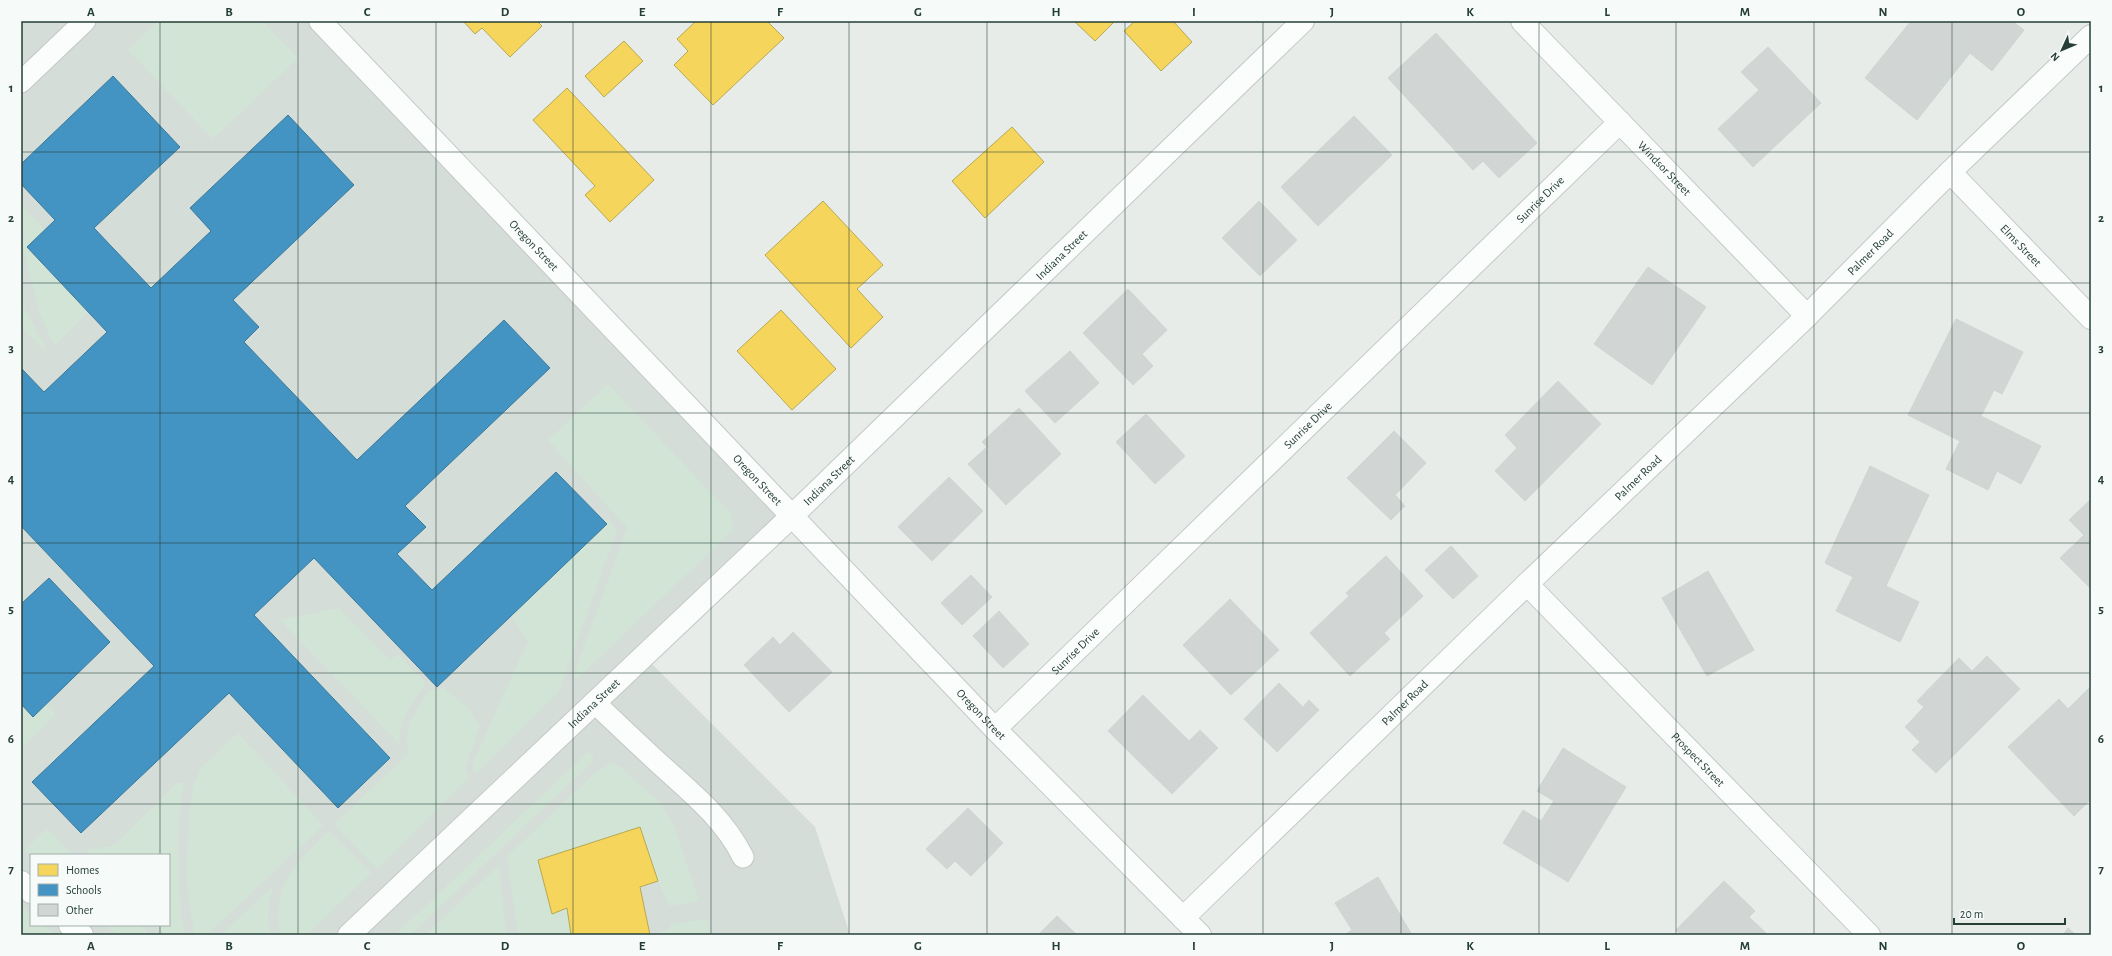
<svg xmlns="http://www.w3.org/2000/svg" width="2112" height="956" font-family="'Alegreya Sans',sans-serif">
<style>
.built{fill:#d5ddd9;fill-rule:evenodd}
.green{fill:#d1e4d6}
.homes{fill:#f6d55c;stroke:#b7a851}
.schools{fill:#4393c3;stroke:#3a7a99}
.building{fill:#d1d5d3;stroke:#cfd5d2}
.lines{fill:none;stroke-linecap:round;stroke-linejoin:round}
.lane-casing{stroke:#c4c9c6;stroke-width:23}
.street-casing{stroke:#c4c9c6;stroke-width:24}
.lane{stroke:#fbfcfc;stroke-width:21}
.street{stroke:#fbfcfc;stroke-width:22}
.grid{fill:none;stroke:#253f37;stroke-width:1;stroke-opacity:0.55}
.labels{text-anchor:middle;stroke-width:4;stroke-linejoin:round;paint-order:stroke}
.street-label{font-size:12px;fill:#253f37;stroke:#f6faf8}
.neatline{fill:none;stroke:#253f37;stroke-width:1.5}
.grid-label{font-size:13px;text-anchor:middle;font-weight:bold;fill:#253f37}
</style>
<rect width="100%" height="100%" fill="#e7ece9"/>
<!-- built -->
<path class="built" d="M21,21H313L788,517L642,654L815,827L850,935H21ZM31,855H169V925H31Z"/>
<!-- green -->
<g class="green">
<polygon points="158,21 262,21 298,58 213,139 128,50"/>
<polygon points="21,205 45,230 27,248 88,312 54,346 39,311 22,244 24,234 21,232"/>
<polygon points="21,302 45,346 44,350 21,326"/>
<polygon points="608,384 731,514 733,530 579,677 573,677 627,528 548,440"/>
<polygon points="608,518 617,530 559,692 476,773 472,768 474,760 528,641 511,616 607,524 604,521"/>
<path d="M339,608L390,660L398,654L426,683C413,701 397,722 400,745L280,620Z"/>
<polygon points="444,688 468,708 480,726 465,769 469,778 377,869 334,824 408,754 407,737 410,722 428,691"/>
<polygon points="21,704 33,717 46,704 56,714 21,749"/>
<polygon points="238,733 323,825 207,935 194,935 186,876 190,809 194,784 201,768"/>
<polygon points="589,751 594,758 591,763 410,935 395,935"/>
<polygon points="609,763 619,766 662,805 675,828 699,901 669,906 658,881 640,827 538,860 552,913 567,908 571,935 518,935 507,857 593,775"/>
<path d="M184,782C175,833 177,883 184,935H164L155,925H169V855H86L88,850L111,846L121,839L177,783Z"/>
<polygon points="47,828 73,855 31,856 25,850"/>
<path d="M329,831L371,873L307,935H280C272,883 294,865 329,831Z"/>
<polygon points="499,865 506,935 425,935"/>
<path d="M271,888L273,889C267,905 267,918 270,935H221Z"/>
<polygon points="21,905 31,915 31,925 43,925 56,935 21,935"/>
<polygon points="707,919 712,935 660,935 661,932 670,929 671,924"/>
<polygon points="104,925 140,925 150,935 118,935"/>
</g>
<!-- homes -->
<g class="homes">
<polygon points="463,21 537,21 542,26 510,57 482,28 475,34"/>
<polygon points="696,21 767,21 784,38 713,105 674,65 688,51 677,39"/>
<polygon points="1074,21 1115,21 1095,41"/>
<polygon points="1135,21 1173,21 1192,42 1161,71 1124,31"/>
<polygon points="624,41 643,61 604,97 585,76"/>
<polygon points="567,88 654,180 610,222 585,195 595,186 533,120"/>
<polygon points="1012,127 1044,162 985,218 952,181"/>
<polygon points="823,201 883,265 857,289 883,317 851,348 765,255"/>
<polygon points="781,310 836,369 792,410 737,351"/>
<polygon points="640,827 658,881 640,887 650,935 571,935 567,908 552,914 538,860"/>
</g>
<!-- schools -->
<g class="schools">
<polygon points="113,76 180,147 94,228 151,288 211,231 190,208 288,115 354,185 233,300 259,327 244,342 357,460 504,320 550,368 405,506 426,527 397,554 432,590 556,472 607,524 437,687 314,558 254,615 390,758 338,808 229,693 81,833 32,782 154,666 21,526 21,368 44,392 107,332 27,247 55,220 21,184 21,164"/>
<polygon points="49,578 110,642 33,717 21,704 21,604"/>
</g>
<!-- building -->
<g class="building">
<polygon points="1911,21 2012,21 2024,30 1992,71 1970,53 1917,120 1865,78"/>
<polygon points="1436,33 1537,143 1499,178 1483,161 1473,170 1388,78"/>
<polygon points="1768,47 1821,103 1753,167 1718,129 1759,90 1741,72"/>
<polygon points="1354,116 1392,155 1318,226 1281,187"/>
<polygon points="1259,201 1297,240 1260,276 1222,238"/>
<polygon points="1648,267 1706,307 1652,385 1594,344"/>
<polygon points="1128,289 1167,330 1142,354 1153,366 1133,385 1083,333"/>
<polygon points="1956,319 2023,352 2002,394 1994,390 1981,416 2041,446 2021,484 1997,471 1988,490 1946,469 1960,441 1908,415"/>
<polygon points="1070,351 1099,383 1055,423 1025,391"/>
<polygon points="1558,381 1601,424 1525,501 1495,471 1517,448 1505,435"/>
<polygon points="1019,408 1061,454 1006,505 968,464 987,447 982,442"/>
<polygon points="1146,414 1185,456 1155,484 1116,442"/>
<polygon points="1394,431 1426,463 1395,495 1405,506 1391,520 1347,478"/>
<polygon points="1870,466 1929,495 1886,586 1919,602 1900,642 1836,611 1853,577 1825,563"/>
<polygon points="949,477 983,511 932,561 898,527"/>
<polygon points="2091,499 2091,589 2060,558 2084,535 2069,520"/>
<polygon points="1451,546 1478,576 1453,599 1425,570"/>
<polygon points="1386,556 1423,596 1384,633 1390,639 1350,676 1310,633 1349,596 1346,593"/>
<polygon points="1708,571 1754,650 1707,676 1662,598"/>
<polygon points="971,575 992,597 962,625 941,603"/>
<polygon points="1230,599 1279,650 1231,695 1183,645"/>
<polygon points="999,611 1029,644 1003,668 973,636"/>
<polygon points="793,632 832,672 789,712 744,665 773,637 780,645"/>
<polygon points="1987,656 2020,689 1936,773 1912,750 1920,742 1905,727 1924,707 1917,701 1959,658 1972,671"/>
<polygon points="1279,683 1303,707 1309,700 1319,710 1277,752 1244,719"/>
<polygon points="2091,686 2091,799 2074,816 2008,747 2059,699 2068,709"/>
<polygon points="1143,695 1189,741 1200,730 1218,748 1172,794 1108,731"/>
<polygon points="1563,748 1626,787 1568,882 1503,843 1523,810 1541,821 1554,801 1537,791"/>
<polygon points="968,808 1003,843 971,876 955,861 947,869 926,849"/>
<polygon points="1378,877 1412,935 1344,935 1352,930 1335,903"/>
<polygon points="1724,881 1755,911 1749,917 1768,935 1682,935 1676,930"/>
<polygon points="1057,916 1077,935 1038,935"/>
<polygon points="2068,928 2076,935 2063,935"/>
</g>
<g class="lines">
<defs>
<g id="lane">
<polyline points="21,82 85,21"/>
<path d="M595,703C617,724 639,745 662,766C693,794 724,819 743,857"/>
</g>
<g id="street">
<path id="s1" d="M320,21L995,729L1200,935"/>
<path id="s2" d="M1522,21L1807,316"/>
<path id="s3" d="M1950,172L2091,318"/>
<path id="s4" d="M1527,584L1869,935"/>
<path id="s5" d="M995,729L1620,122"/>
<polyline points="21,882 31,892"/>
<path id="s6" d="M1183,918L1527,584L1807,316L1950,172L2091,36"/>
<polyline points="70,925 82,935"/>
<path id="s7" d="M349,935L793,515L1303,21"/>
</g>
</defs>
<!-- lane casing -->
<use href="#lane" class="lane-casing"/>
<!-- street casing -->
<use href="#street" class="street-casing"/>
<!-- lane -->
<use href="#lane" class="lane"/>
<!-- street -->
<use href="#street" class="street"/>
</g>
<!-- grid -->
<path class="grid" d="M160,21V855M298,21V935M436,21V935M573,21V935M711,21V935M849,21V935M987,21V935M1125,21V935M1263,21V935M1401,21V935M1539,21V935M1676,21V935M1814,21V935M1952,21V935M21,152H2091M21,283H2091M21,413H2091M21,543H2091M21,673H2091M21,804H2091M160,925V935"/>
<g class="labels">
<!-- street labels -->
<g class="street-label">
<text dy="4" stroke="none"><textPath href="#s2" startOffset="205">Windsor Street</textPath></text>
<text dy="4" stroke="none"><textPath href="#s5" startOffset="760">Sunrise Drive</textPath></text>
<text dy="4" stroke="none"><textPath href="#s1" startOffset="310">Oregon Street</textPath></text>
<text dy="4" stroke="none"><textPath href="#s3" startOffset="102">Elms Street</textPath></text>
<text dy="4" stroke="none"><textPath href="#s6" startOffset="957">Palmer Road</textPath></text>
<text dy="4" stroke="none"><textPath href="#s7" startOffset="985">Indiana Street</textPath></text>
<text dy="4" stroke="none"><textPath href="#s5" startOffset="436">Sunrise Drive</textPath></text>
<text dy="4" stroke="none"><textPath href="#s6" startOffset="633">Palmer Road</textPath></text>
<text dy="4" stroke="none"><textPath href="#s1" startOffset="634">Oregon Street</textPath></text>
<text dy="4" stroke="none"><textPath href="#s7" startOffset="661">Indiana Street</textPath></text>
<text dy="4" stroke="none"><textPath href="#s5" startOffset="112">Sunrise Drive</textPath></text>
<text dy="4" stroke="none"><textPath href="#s6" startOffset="309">Palmer Road</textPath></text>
<text dy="4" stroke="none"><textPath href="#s7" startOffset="337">Indiana Street</textPath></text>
<text dy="4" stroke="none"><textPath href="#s1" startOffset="958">Oregon Street</textPath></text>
<text dy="4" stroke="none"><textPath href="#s4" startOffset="245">Prospect Street</textPath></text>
</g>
</g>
<!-- border -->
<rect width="2112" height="956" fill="none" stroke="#f6faf8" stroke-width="44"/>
<!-- legend -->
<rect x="30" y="854" width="140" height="72" fill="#f6faf8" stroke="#a2afab"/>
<rect x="38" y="864" width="20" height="12" fill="#f6d55c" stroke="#a2afab"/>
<text x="66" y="874" font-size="12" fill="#253f37">Homes</text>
<rect x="38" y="884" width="20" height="12" fill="#4393c3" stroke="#a2afab"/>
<text x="66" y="894" font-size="12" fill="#253f37">Schools</text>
<rect x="38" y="904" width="20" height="12" fill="#d1d5d3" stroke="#a2afab"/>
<text x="66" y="914" font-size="12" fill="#253f37">Other</text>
<!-- north arrow -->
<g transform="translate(2062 50) rotate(226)" stroke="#f6faf8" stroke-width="3" paint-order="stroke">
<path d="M0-3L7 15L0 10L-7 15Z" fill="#253f37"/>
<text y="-6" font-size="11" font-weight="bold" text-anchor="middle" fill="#253f37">N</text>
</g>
<!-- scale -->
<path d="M1954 918v6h111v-6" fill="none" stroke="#253f37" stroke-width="2"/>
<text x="1960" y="918" font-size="12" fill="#253f37" stroke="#f6faf8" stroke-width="3" paint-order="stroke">20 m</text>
<rect x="22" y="22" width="2068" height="912" class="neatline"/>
<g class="grid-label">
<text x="91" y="16">A</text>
<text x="229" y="16">B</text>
<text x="367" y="16">C</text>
<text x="505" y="16">D</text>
<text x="642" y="16">E</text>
<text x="780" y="16">F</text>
<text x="918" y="16">G</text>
<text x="1056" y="16">H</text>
<text x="1194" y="16">I</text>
<text x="1332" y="16">J</text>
<text x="1470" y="16">K</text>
<text x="1607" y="16">L</text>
<text x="1745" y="16">M</text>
<text x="1883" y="16">N</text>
<text x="2021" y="16">O</text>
<text x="11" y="92">1</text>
<text x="2101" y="92">1</text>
<text x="11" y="222">2</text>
<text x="2101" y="222">2</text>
<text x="11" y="352">3</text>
<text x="2101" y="352">3</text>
<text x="11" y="483">4</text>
<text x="2101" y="483">4</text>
<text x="11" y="613">5</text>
<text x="2101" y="613">5</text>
<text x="11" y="743">6</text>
<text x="2101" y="743">6</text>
<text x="11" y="873">7</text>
<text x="2101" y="873">7</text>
<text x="91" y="950">A</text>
<text x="229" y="950">B</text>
<text x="367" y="950">C</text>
<text x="505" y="950">D</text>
<text x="642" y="950">E</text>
<text x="780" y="950">F</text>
<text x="918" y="950">G</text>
<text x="1056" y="950">H</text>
<text x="1194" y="950">I</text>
<text x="1332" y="950">J</text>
<text x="1470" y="950">K</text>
<text x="1607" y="950">L</text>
<text x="1745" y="950">M</text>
<text x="1883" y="950">N</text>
<text x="2021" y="950">O</text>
</g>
</svg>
